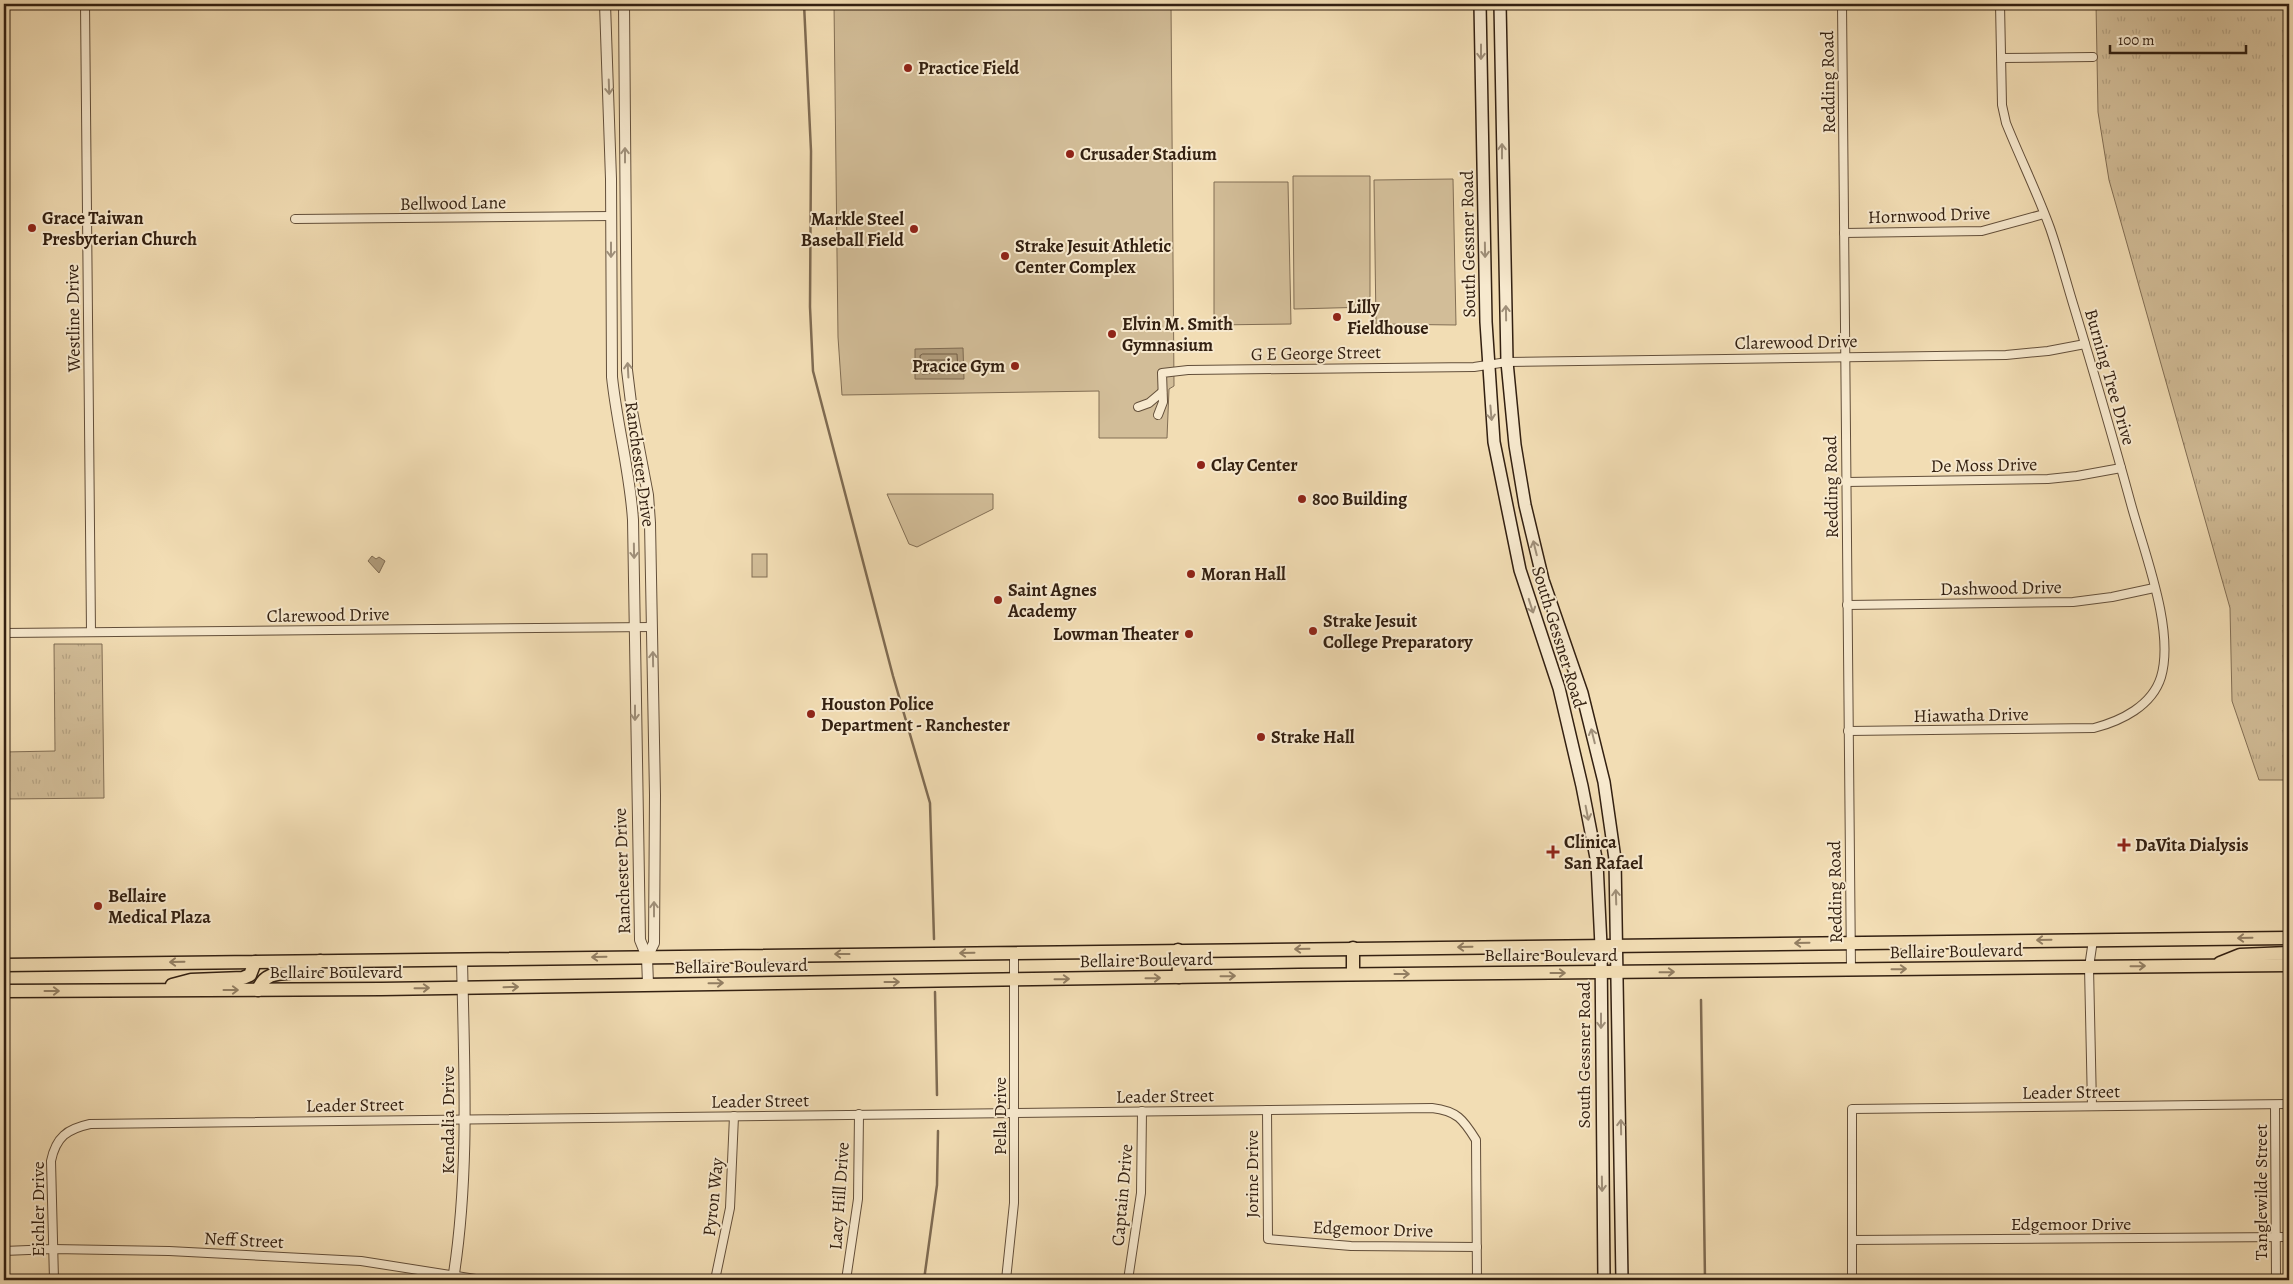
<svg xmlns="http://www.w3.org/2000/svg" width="2293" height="1284" font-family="Alegreya,serif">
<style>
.grass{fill:url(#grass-tufts);stroke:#826e54}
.pitch{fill:#d2bd98;stroke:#826e54}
.water{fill:#b19d7d;stroke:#7f6b52}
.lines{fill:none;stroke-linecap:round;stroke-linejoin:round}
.shore{stroke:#725e47;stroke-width:1}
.stream{stroke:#7f6b52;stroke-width:2.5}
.minor-casing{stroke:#634f3a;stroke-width:10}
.tertiary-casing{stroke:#634f3a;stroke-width:12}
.secondary-casing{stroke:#332011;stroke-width:14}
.primary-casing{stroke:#332011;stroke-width:15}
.minor{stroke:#f7e9ce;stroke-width:8}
.tertiary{stroke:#f7e9ce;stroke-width:10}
.secondary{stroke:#f7e9ce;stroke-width:11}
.primary{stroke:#f2ddb4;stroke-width:12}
.oneway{stroke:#9f8f79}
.oneway2{stroke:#927e62}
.poi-dot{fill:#8f2418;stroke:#f7e9ce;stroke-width:2}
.labels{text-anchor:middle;stroke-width:4;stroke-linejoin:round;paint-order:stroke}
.poi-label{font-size:18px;font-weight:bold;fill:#332011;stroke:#f7e9ce;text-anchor:start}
.street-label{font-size:18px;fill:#332011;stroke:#f7e9ce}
</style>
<defs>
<pattern id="grass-tufts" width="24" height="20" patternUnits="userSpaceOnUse" patternTransform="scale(1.25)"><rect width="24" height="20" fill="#d2bd98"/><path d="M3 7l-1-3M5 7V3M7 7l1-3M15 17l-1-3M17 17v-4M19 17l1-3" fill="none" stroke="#b5a282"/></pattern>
</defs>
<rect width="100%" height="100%" fill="#f2ddb4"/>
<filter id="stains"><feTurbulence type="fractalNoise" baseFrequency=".004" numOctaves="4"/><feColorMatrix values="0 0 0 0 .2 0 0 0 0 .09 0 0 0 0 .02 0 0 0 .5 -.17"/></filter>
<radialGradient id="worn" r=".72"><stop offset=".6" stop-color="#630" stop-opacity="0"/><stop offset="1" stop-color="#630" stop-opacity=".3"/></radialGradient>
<!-- grass -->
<g class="grass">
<polygon points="2096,4 2289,4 2289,780 2259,780 2232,701 2230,608 2109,180 2098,112"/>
<polygon points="54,644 102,644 104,798 4,799 4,752 55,751"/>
</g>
<!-- pitch -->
<g class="pitch">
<polygon points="834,4 1171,4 1174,386 1169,389 1167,438 1099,438 1099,391 842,395 838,337"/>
<polygon points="1293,176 1370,176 1370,307 1294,309"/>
<polygon points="1453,179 1456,325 1376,324 1374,180"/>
<polygon points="1214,182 1288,182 1291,324 1214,325"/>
<polygon points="887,494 993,494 993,509 917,547 909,544"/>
<rect x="752" y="554" width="15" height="23"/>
</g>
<!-- water -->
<g class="water">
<polygon points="963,348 964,379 915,379 915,349"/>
<polygon points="372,556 376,559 379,557 385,561 379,573 368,561"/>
</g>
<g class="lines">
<!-- shore -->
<g class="shore">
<polygon points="923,354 957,354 958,372 922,374 920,356"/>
<polygon points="929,360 950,360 952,366 950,368 929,368 926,362"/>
</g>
<!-- stream -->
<g class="stream">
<polyline points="804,4 811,151 810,307 813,371 893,676 930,803 934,939"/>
<polyline points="935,992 937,1095"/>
<polyline points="1701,1000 1705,1280"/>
<polyline points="924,1280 937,1185 938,1131"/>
</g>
<defs>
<g id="minor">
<polyline points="85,4 91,632"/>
<polyline points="1842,4 1851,970"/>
<polyline points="2002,58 2093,57"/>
<polyline points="295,219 611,216"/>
<polyline points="1844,233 1982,231 2044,214"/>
<polyline points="1138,407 1149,403 1162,392"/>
<polyline points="1158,415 1163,402 1162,373 1188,370 1474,367 1507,362 2006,355 2048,351 2085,344"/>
<polyline points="1846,482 2048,479 2077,476 2121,468"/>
<polyline points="1847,605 2073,602 2112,597 2154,588"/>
<polyline points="4,633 652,627"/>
<path d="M1848,731L2094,728C2121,721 2152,706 2161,677C2175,630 2144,552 2131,504C2113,438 2094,373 2074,307C2066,281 2059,254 2050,228C2037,192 2020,158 2006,123L2002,105L2000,4"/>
<polyline points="2275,1105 2276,1280"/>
<polyline points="2092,1106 2089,967 2093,940"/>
<polyline points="1267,1110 1268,1239 1351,1246 1477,1247"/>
<polyline points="1852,1240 2289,1237"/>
<polyline points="4,1251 53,1249 169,1251 361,1261 482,1280"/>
<path d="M54,1280L51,1161C56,1137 67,1129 90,1124L1432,1108C1457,1111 1463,1119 1476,1140L1477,1280"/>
<polyline points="715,1280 730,1208 734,1116"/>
<polyline points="846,1280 858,1199 859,1114"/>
<polyline points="1006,1280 1014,1203 1014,952"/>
<polyline points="1128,1280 1141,1193 1142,1111"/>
<polyline points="1852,1280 1852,1109 2289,1104"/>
</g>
<g id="tertiary">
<path d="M605,4L611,179L612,377C617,425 630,472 633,520L640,940L647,957"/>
<polyline points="624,4 627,370 632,411 648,495 650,523 655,795 654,943 647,957 648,984"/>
<path d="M453,1280C470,1174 464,1066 462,959"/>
</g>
<g id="secondary">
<polyline points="1480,4 1486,322 1494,442 1520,570 1559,688 1582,786 1597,863 1601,946 1604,1280"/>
<polyline points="1500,4 1507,362 1515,445 1525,505 1543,580 1582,693 1604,782 1615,859 1622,1280"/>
</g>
<g id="primary">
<polyline points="1353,948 1353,974"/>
<polyline points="1178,950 1179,977"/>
<polyline points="2220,963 2240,955 2289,953"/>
<polyline points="4,965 2289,938"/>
<polyline points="172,985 191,980 243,978 250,975 255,962"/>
<path d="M258,990C266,967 289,976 307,970C312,969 316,964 320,961"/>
<polyline points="4,991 381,989 1299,975 2289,965"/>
</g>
</defs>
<!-- minor casing -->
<use href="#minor" class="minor-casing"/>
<!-- tertiary casing -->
<use href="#tertiary" class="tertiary-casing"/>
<!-- secondary casing -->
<use href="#secondary" class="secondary-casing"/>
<!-- primary casing -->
<use href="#primary" class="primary-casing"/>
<!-- minor -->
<use href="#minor" class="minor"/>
<!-- tertiary -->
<use href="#tertiary" class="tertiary"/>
<!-- secondary -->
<use href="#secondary" class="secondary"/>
<!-- primary -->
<use href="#primary" class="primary"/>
</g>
<!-- one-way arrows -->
<defs><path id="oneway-shaft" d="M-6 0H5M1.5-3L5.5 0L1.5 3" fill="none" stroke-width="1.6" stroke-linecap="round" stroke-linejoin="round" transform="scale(1.25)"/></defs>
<g class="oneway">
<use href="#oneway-shaft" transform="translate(1481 52) rotate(90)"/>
<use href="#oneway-shaft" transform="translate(609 87) rotate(88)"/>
<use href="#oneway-shaft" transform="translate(1502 151) rotate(-90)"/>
<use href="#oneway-shaft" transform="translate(625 155) rotate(-90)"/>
<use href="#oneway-shaft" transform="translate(611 250) rotate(90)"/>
<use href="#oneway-shaft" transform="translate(1485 250) rotate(89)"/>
<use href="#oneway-shaft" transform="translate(1506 313) rotate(-91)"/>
<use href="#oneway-shaft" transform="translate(628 370) rotate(-93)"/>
<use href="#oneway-shaft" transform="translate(1491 413) rotate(85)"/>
<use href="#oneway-shaft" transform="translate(1535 548) rotate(-104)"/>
<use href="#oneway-shaft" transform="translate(634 551) rotate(89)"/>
<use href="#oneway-shaft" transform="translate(1531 606) rotate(72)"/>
<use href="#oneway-shaft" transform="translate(653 659) rotate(-91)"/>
<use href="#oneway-shaft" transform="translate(635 713) rotate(90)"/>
<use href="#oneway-shaft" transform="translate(1593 736) rotate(-104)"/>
<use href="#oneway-shaft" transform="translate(1587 813) rotate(79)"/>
<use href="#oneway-shaft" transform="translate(1616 897) rotate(-92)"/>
<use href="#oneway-shaft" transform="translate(654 909) rotate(-90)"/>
<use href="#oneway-shaft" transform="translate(1601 1021) rotate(90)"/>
<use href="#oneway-shaft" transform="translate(1621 1127) rotate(-91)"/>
<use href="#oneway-shaft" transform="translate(1602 1184) rotate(89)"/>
</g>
<g class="oneway2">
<use href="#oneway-shaft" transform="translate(2245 938) rotate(179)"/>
<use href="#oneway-shaft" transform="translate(2044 940) rotate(179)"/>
<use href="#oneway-shaft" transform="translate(1802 943) rotate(179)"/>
<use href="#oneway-shaft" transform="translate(1465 947) rotate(179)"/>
<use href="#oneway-shaft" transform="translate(1302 949) rotate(179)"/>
<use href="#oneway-shaft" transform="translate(967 953) rotate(179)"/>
<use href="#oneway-shaft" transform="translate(842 954) rotate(180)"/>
<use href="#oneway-shaft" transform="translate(599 957) rotate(179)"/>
<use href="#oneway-shaft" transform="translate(177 962) rotate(179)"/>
<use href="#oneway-shaft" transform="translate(2138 966) rotate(-1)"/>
<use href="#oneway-shaft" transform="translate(1899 969) rotate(-1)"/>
<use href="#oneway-shaft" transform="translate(1667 972) rotate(-1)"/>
<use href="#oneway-shaft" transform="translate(1558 973)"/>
<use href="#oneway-shaft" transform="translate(1402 974)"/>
<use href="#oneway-shaft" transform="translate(1228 976) rotate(-1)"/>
<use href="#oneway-shaft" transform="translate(1153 978) rotate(-1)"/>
<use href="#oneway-shaft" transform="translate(1062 979) rotate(-1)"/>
<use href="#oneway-shaft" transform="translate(892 982)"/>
<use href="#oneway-shaft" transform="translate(716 983) rotate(-1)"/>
<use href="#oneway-shaft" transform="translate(511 987) rotate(-1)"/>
<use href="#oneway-shaft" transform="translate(422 988) rotate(-1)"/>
<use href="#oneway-shaft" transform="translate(231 990)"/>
<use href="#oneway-shaft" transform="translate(52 991)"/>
</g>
<!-- markers -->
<g class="poi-dot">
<circle cx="908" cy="68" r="5"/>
<circle cx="1070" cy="154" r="5"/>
<circle cx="32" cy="228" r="5"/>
<circle cx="914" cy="229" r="5"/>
<circle cx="1005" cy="256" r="5"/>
<circle cx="1337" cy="317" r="5"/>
<circle cx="1112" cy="334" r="5"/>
<circle cx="1015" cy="366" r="5"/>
<circle cx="1201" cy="465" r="5"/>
<circle cx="1302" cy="499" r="5"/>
<circle cx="1191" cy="574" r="5"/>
<circle cx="998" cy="600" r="5"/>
<circle cx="1313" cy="631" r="5"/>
<circle cx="1189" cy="634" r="5"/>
<circle cx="811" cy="714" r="5"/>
<circle cx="1261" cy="737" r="5"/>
<path d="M2121.5 837.5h5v5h5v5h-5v5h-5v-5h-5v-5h5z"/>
<path d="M1550.5 844.5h5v5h5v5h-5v5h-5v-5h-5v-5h5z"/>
<circle cx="98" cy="906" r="5"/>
</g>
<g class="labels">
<!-- poi labels -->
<g class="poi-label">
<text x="918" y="74">Practice Field</text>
<text x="1080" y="160">Crusader Stadium</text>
<text x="42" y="224">Grace Taiwan<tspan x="42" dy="21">Presbyterian Church</tspan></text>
<text x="904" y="225" text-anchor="end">Markle Steel<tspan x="904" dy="21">Baseball Field</tspan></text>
<text x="1015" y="252">Strake Jesuit Athletic<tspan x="1015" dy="21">Center Complex</tspan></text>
<text x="1347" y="313">Lilly<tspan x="1347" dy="21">Fieldhouse</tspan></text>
<text x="1122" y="330">Elvin M. Smith<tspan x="1122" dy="21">Gymnasium</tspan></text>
<text x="1005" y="372" text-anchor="end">Pracice Gym</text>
<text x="1211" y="471">Clay Center</text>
<text x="1312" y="505">800 Building</text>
<text x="1201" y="580">Moran Hall</text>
<text x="1008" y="596">Saint Agnes<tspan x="1008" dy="21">Academy</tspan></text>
<text x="1323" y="627">Strake Jesuit<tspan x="1323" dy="21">College Preparatory</tspan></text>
<text x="1179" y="640" text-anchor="end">Lowman Theater</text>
<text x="821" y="710">Houston Police<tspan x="821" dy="21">Department - Ranchester</tspan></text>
<text x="1271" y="743">Strake Hall</text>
<text x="1564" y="848">Clinica<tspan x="1564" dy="21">San Rafael</tspan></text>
<text x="2135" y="851">DaVita Dialysis</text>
<text x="108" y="902">Bellaire<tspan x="108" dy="21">Medical Plaza</tspan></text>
</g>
<!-- street labels -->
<g class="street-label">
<text transform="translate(1828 82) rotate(-91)" y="6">Redding Road</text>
<text transform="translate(453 203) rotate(-1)" y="6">Bellwood Lane</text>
<text transform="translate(1929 215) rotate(-2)" y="6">Hornwood Drive</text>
<text transform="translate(1468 244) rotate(-91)" y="6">South Gessner Road</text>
<text transform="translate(73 318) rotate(-91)" y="6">Westline Drive</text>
<text transform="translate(1796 342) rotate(-1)" y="6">Clarewood Drive</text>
<text transform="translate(1316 353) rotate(-1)" y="6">G E George Street</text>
<text transform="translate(2110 377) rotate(74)" y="6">Burning Tree Drive</text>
<text transform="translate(640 464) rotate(82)" y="6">Ranchester Drive</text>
<text transform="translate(1984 465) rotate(-1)" y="6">De Moss Drive</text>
<text transform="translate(1831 487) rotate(-91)" y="6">Redding Road</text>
<text transform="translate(2001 588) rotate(-1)" y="6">Dashwood Drive</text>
<text transform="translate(328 615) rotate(-1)" y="6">Clarewood Drive</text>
<text transform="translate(1559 637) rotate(73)" y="6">South Gessner Road</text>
<text transform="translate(1971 715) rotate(-1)" y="6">Hiawatha Drive</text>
<text transform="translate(622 871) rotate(-92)" y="6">Ranchester Drive</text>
<text transform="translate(1835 892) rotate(-91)" y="6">Redding Road</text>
<text transform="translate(1956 951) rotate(-1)" y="6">Bellaire Boulevard</text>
<text x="1551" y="961">Bellaire Boulevard</text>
<text transform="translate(1146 960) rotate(-1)" y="6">Bellaire Boulevard</text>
<text transform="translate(741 966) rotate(-1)" y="6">Bellaire Boulevard</text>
<text x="336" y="978">Bellaire Boulevard</text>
<text transform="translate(1584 1055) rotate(-90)" y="6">South Gessner Road</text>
<text transform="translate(2071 1092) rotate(-1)" y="6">Leader Street</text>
<text transform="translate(1165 1096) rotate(-1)" y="6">Leader Street</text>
<text transform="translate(760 1101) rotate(-1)" y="6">Leader Street</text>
<text transform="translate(355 1105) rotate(-1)" y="6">Leader Street</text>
<text transform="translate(1000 1116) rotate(-90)" y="6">Pella Drive</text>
<text transform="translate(448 1120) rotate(-90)" y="6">Kendalia Drive</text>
<text transform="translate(1252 1174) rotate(-90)" y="6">Jorine Drive</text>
<text transform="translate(2261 1192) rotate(-90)" y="6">Tanglewilde Street</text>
<text transform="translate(1122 1195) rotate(-85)" y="6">Captain Drive</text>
<text transform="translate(839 1196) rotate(-86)" y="6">Lacy Hill Drive</text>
<text transform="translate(713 1197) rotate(-84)" y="6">Pyron Way</text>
<text transform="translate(38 1209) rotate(-90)" y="6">Eichler Drive</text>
<text x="2071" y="1230">Edgemoor Drive</text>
<text transform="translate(1373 1229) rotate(2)" y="6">Edgemoor Drive</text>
<text transform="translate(244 1240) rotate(3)" y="6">Neff Street</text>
</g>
</g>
<!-- margin -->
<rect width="2293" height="1284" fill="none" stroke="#f2ddb4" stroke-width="20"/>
<rect x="5" y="5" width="2283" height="1274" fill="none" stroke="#332011" stroke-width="2.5"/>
<rect x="10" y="10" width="2273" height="1264" fill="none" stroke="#332011"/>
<!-- scale -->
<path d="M2110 45v8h136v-8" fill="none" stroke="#332011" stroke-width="2.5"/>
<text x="2118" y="45" font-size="15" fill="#332011" stroke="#f7e9ce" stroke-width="4" paint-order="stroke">100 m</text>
<rect width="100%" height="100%" filter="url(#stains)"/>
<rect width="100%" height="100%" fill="url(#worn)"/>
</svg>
